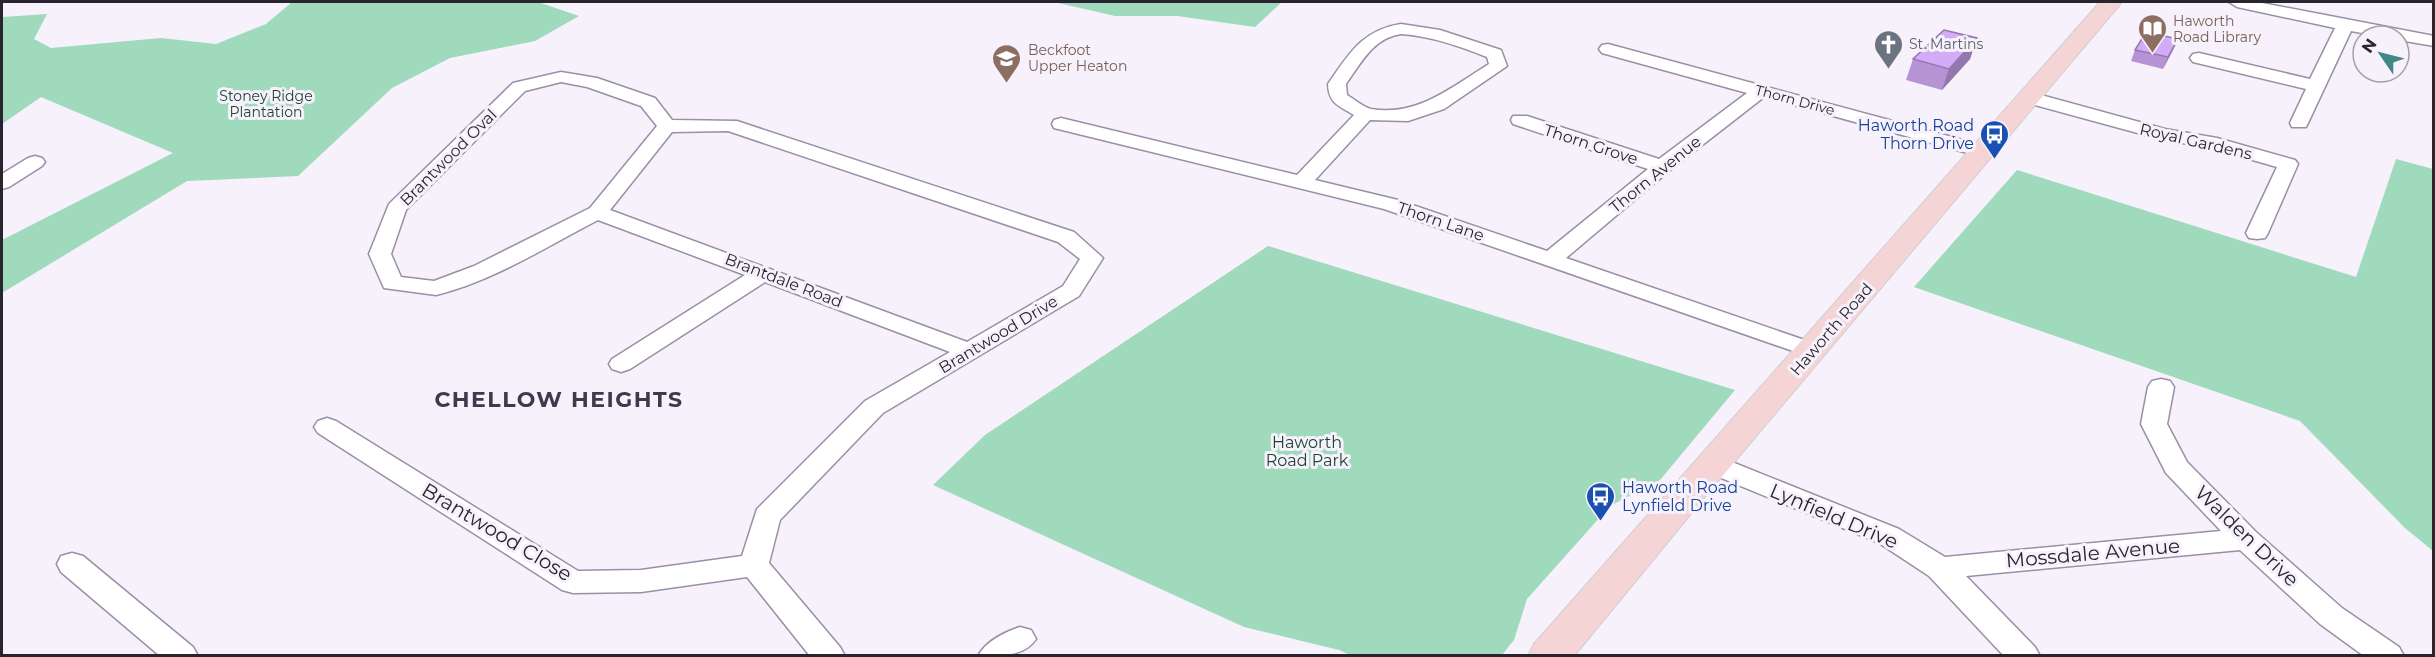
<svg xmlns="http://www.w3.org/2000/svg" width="2435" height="657" font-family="Montserrat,sans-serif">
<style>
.green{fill:#9fdabd}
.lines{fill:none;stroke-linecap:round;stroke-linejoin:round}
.minor-casing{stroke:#9a8fa6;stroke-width:3}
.major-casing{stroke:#d0cfd1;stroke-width:2}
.minor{fill:#fff;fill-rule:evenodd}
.major{fill:#f5d4d6;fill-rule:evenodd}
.wall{fill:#b593d4}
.shaded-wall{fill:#9478ad}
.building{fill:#d3abf7;stroke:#9478ad;stroke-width:1.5}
.labels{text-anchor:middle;stroke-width:6;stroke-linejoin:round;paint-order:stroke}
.far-education-label{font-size:14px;fill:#785e54;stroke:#f6f1fb;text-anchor:start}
.far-worship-label{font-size:14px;fill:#5b616d;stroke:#f6f1fb;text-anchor:start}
.far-park-label{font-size:14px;fill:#1c4634;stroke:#f6f1fb}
.far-street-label{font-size:14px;fill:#29252e;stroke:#f6f1fb}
.transit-label{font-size:16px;fill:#164399;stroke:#f6f1fb;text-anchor:end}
.street-label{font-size:16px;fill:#29252e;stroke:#f6f1fb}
.park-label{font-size:16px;fill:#1c4634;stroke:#f6f1fb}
.near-street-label{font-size:20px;fill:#29252e;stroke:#f6f1fb}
.district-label{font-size:22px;font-weight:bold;letter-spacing:1.5px;fill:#42384c;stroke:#f6f1fb}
</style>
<rect width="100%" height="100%" fill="#f6f1fb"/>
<!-- green -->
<g class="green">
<polygon points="292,2 538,2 579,16 535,41 450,58 392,88 298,176 187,181 2,293 2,240 173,153 41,97 2,124 2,17 47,14 34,39 51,48 161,38 216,44 266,24"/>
<polygon points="1054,2 1282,2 1255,27 1177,16 1115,16"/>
<polygon points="2396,159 2433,169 2433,551 2405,528 2300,421 1914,287 2017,170 2356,277"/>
<polygon points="1268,246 1735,390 1660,480 1610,506 1527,599 1514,640 1502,655 1350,655 1339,650 1244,627 933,485 985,435"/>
</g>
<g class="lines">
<defs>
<g id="minor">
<polygon points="2229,2 2257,2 2434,36 2434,46 2399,40 2399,36 2378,36 2351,31 2308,123 2306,127 2292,127 2290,123 2306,89 2193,62 2190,58 2193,54 2199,53 2310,79 2335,28 2237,7"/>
<path d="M1401,24L1440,30L1501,50L1507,66L1444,109L1408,121L1370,120L1315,180L1398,200L1547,251L1648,169L1513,124L1511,120L1513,116H1527L1659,159L1747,93L1602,53L1599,49L1602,45L1608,44L1989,147L1992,151L1989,155L1982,157L1764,97L1669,171L1566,258L1822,346L1825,351L1822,356L1813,358L1384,209L1054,128L1052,124L1054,120L1061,118L1297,175L1354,115C1338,105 1329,104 1328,84C1349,54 1362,30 1401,24ZM1401,34C1431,36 1459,46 1487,57L1489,64C1452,87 1417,117 1371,109C1363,107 1354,99 1347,95L1346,84C1361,63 1373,38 1401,34Z"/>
<path d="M561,72L597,78L655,98L672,120L737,121L1074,232L1103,258L1079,296L883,413L780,520L769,563L840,647L845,656H810L747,577L641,592L573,593L562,590L318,433L314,427L318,421L327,418L336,421L578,571L641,570L742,556L757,509L865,401L950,352L765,282L630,369L621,372L612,369L609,364L612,359L745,275L598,220C546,247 493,281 436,295L384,288L369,254L389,204L513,83ZM561,82L587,87L641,106L657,126L590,208L474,266L434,281L401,277L391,254L406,210L525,91ZM728,131L1058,242L1080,259L1063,286L967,342L610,210L672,132Z"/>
<polygon points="2030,92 2165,129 2217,138 2295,160 2298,164 2268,233 2265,238 2257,239 2249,238 2246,233 2277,167 2214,149 2156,138 2024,102 2021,98 2024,94"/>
<polygon points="35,156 42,158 45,162 42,166 9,187 2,189 2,174 28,158"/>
<polygon points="2161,379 2170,381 2174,387 2167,424 2187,462 2256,532 2342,608 2399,647 2404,656 2364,656 2320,624 2240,550 1966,576 2035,647 2040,656 2004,656 1929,576 1879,543 1702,470 1698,464 1702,458 1712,455 1722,458 1899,529 1945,557 2221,531 2166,473 2141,424 2148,387 2152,381"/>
<polygon points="72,553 83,556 193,647 198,656 160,656 61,572 57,564 61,556"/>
<path d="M1020,627L1031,630L1036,639C1024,657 1000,656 978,656C986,641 1005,632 1020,627Z"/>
</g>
<polygon id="major" points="2100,2 2122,2 1704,498 1574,656 1528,656 1534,644"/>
</defs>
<!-- minor casing -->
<use href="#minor" class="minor-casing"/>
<!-- major casing -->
<use href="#major" class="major-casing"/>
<!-- minor -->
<use href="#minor" class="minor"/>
<!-- major -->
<use href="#major" class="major"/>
</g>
<!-- wall -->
<g class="wall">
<polygon points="1977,38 1970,59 1942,90 1906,80 1913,59"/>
<polygon points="2178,39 2163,69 2131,61 2135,50"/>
</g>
<!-- shaded-wall -->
<g class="shaded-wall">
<polygon points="1977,38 1970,59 1942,90 1949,69"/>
<polygon points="2178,39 2173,50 2163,69 2168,57"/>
</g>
<!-- building -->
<g class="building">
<polygon points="1944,30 1977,38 1949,69 1913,59"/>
<polygon points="2146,32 2178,39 2168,57 2135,50"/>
</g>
<!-- icons -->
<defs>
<symbol id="library-pin" viewBox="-11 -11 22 30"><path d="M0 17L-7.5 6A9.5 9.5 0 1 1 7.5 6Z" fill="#8d6e63" stroke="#f6f1fb"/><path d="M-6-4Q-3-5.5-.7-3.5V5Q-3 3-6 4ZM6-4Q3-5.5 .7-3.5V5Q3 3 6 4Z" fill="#fff"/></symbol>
<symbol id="church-pin" viewBox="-11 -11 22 30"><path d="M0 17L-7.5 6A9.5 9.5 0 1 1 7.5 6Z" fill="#6b7280" stroke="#f6f1fb"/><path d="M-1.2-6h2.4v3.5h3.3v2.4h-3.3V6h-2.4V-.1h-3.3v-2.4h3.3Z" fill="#fff"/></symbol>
<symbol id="school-pin" viewBox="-11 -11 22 30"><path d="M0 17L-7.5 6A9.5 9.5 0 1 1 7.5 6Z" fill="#8d6e63" stroke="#f6f1fb"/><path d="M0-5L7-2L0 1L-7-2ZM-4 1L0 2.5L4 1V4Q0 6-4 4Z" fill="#fff"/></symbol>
<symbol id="bus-pin" viewBox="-11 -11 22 30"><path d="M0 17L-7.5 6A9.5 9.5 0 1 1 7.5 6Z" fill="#1a4fb4" stroke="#f6f1fb"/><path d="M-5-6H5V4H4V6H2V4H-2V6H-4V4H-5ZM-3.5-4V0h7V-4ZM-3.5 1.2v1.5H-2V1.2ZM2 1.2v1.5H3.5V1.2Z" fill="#fff"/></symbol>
</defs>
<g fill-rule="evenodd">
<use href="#library-pin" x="2136" y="12" width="33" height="45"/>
<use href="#church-pin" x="1872" y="28" width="33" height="45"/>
<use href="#school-pin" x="990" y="42" width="33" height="45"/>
<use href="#bus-pin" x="1978" y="118" width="33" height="45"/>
<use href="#bus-pin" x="1584" y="480" width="33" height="45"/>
</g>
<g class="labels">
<!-- far-education labels -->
<g class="far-education-label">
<text x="2173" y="26">Haworth<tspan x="2173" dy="16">Road Library</tspan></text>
<text x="1028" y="55">Beckfoot<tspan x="1028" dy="16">Upper Heaton</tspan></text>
</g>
<!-- far-worship labels -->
<g class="far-worship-label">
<text x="1909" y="49">St. Martins</text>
</g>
<!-- far-park labels -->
<g class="far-park-label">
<text x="266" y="101">Stoney Ridge<tspan x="266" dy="16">Plantation</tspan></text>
</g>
<!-- far-street labels -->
<g class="far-street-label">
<text transform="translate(1795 100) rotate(15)" y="5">Thorn Drive</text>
</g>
<!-- transit labels -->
<g class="transit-label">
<text x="1974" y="131">Haworth Road<tspan x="1974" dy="18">Thorn Drive</tspan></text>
<text x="1622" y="493" text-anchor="start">Haworth Road<tspan x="1622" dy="18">Lynfield Drive</tspan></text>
</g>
<!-- street labels -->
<g class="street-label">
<text transform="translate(2196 141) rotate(13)" y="6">Royal Gardens</text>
<text transform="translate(1591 144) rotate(18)" y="6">Thorn Grove</text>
<text transform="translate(448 157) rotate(-45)" y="6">Brantwood Oval</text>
<text transform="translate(1655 174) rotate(-39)" y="6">Thorn Avenue</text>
<text transform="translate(1441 221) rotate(19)" y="6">Thorn Lane</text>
<text transform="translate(784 280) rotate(21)" y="6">Brantdale Road</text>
<text transform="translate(1831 329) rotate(-49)" y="6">Haworth Road</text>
<text transform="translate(998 334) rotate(-31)" y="6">Brantwood Drive</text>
</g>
<!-- park labels -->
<g class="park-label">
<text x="1307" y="448">Haworth<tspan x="1307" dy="18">Road Park</tspan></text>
</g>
<!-- near-street labels -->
<g class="near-street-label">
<text transform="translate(1834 516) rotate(23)" y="7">Lynfield Drive</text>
<text transform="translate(497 532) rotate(31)" y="7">Brantwood Close</text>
<text transform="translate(2247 536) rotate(44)" y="7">Walden Drive</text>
<text transform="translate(2093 553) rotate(-5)" y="7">Mossdale Avenue</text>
</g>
<!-- district labels -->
<g class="district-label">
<text x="559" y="407">CHELLOW HEIGHTS</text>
</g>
</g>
<!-- border -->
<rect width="2435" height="657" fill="none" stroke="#29252e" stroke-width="6"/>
<!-- north arrow -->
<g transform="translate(2381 54) rotate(305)"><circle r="28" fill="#f6f1fb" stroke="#a49fa9" stroke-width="1.5"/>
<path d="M0-4.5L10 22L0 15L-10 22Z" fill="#418988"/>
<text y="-9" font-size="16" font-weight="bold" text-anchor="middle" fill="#29252e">N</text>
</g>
</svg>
